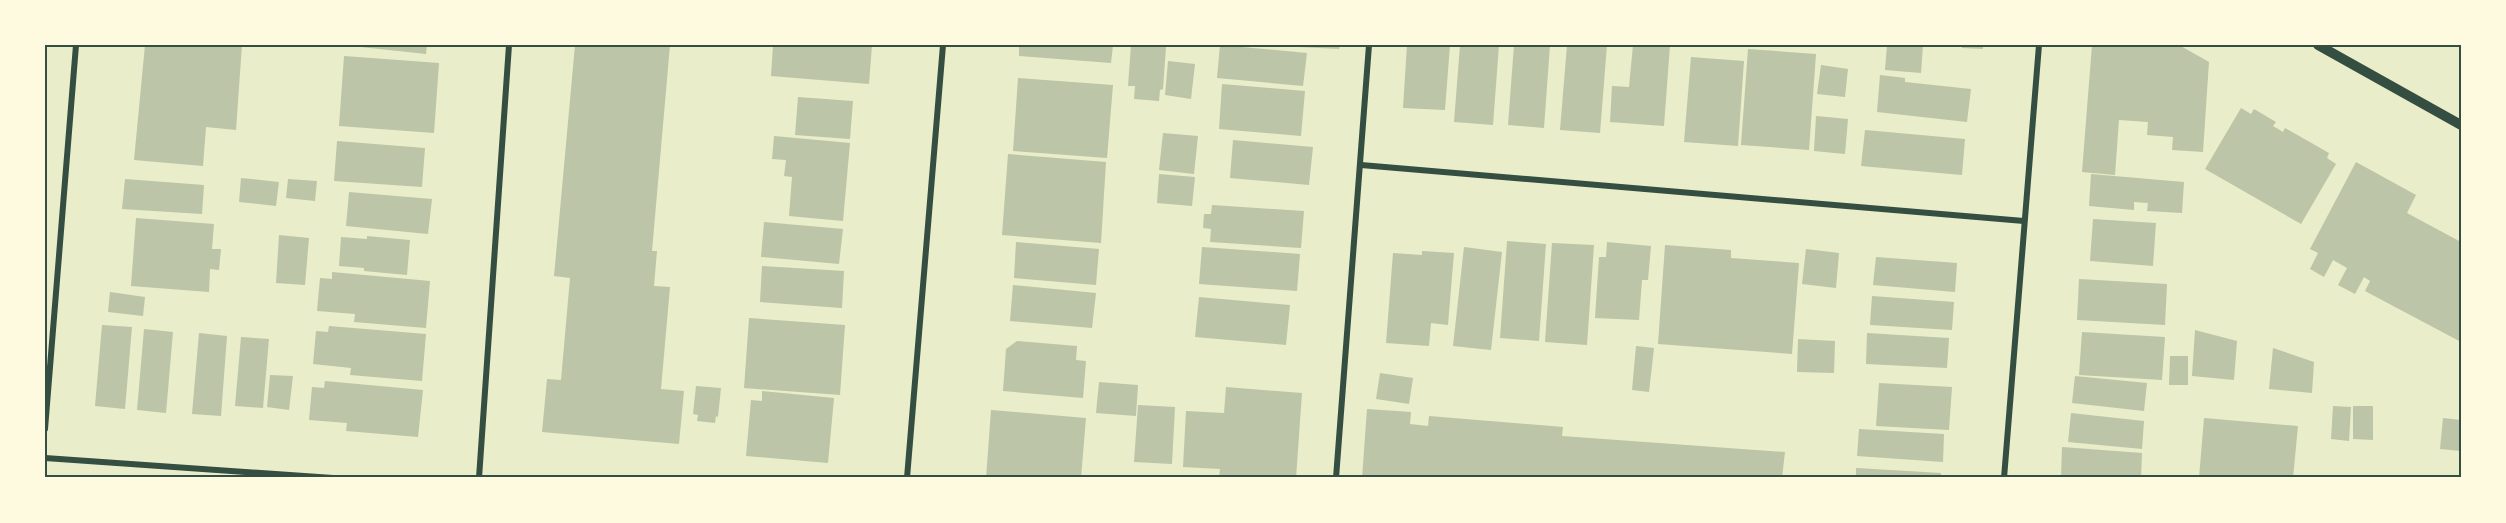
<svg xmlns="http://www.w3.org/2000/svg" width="2506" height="523" font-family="Lato,sans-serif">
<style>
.building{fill:#bcc5a7}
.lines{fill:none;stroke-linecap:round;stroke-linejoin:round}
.minor{stroke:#344e41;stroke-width:6}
.tertiary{stroke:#344e41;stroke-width:10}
.neatline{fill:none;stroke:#344e41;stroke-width:2}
</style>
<rect width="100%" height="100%" fill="#e9edc9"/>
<!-- building -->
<g class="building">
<polygon points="145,45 242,45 236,130 206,127 203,166 134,160"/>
<polygon points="342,45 427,45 426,54"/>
<polygon points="575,45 670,45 652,251 657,251 654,286 670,287 661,389 684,391 679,444 542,432 547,379 561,380 570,278 554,276"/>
<polygon points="773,45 872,45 869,84 771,76"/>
<polygon points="1019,45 1113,45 1111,63 1019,56"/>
<polygon points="1131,45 1166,47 1163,89 1160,90 1159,101 1134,99 1135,86 1128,86"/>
<polygon points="1220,45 1307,53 1303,86 1217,78"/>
<polygon points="1299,45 1340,45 1339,49 1299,47"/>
<polygon points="1407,45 1450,45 1445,110 1403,108"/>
<polygon points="1460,45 1499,45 1493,125 1454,122"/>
<polygon points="1514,45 1550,45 1544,128 1508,125"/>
<polygon points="1567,45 1607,45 1600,133 1560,130"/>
<polygon points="1633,45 1670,45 1664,126 1610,122 1612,86 1629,87"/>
<polygon points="1887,45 1923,45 1921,73 1885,70"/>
<polygon points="1962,45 1983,45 1983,49 1962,48"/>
<polygon points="2092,45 2179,45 2209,62 2203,152 2172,150 2173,137 2147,135 2148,122 2119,120 2115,175 2082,172"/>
<polygon points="1748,49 1816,54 1809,150 1741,145"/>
<polygon points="344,56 439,63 434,133 339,126"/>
<polygon points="1691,57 1744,61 1738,146 1684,142"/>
<polygon points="1168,61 1195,64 1191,99 1165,95"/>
<polygon points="1821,65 1848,69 1845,97 1817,94"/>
<polygon points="1880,75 1905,78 1905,82 1971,89 1967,122 1877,112"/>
<polygon points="1018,78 1113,85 1107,158 1013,151"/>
<polygon points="1222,84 1305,91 1301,136 1219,129"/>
<polygon points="798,97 853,101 850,139 795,135"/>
<polygon points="2241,108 2251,114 2254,109 2276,122 2273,126 2283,132 2285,128 2329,153 2327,158 2336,164 2301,224 2205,169"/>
<polygon points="1816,116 1848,119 1845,154 1814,151"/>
<polygon points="1865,130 1965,139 1962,175 1861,166"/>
<polygon points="1163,133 1198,136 1194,174 1159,170"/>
<polygon points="774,136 850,143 843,221 789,216 792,177 784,176 786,160 772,159"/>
<polygon points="1233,140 1313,147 1309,185 1230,178"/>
<polygon points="337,141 425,148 422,187 334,181"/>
<polygon points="1008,154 1106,162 1101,243 1002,235"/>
<polygon points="2356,162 2416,195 2407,213 2461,242 2461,342 2365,291 2370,281 2364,277 2355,294 2338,285 2347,268 2333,260 2324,277 2310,269 2318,253 2310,249"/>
<polygon points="1159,174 1195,177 1192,206 1157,203"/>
<polygon points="2091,174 2184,182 2182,213 2147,211 2148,203 2134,202 2134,210 2089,206"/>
<polygon points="241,178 279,182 276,206 239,202"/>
<polygon points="125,179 204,185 202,214 122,209"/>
<polygon points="288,179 317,181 315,201 286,198"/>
<polygon points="349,192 432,199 428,234 346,226"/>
<polygon points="1212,205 1304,211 1301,248 1210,242 1211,229 1203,228 1204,214 1211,214"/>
<polygon points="136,218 214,224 212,249 221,249 219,270 210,269 209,292 131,286"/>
<polygon points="2093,219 2156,223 2153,266 2090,261"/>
<polygon points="764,222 843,229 839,264 761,257"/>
<polygon points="279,235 309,238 305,285 276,283"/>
<polygon points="367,236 410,240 407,275 364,271 364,268 339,266 341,237 367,239"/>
<polygon points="1507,241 1546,244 1539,341 1500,338"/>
<polygon points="1016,242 1099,249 1096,285 1014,278"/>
<polygon points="1607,242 1651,246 1648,280 1642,280 1639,320 1595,318 1599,257 1606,257"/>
<polygon points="1552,243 1594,245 1587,345 1545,342"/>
<polygon points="1665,245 1731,250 1731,258 1799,263 1792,354 1658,344"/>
<polygon points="1202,247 1300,254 1297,291 1199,284"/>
<polygon points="1464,247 1502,252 1491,350 1453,346"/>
<polygon points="1806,249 1839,253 1836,288 1802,284"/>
<polygon points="1422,251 1454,253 1448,325 1431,323 1429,346 1386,343 1393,253 1422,255"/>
<polygon points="1876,257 1957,263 1955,292 1873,285"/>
<polygon points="762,266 844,271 842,308 760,302"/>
<polygon points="332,272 430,281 426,328 354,322 355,314 317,311 320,278 332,279"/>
<polygon points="2079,279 2167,284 2165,325 2077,320"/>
<polygon points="1013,285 1096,293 1092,328 1010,321"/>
<polygon points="110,292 145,297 143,316 108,312"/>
<polygon points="1872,296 1954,302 1952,330 1870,325"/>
<polygon points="1199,297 1290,305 1286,345 1195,337"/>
<polygon points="749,318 845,325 840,395 744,388"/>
<polygon points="102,325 132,327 125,409 95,406"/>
<polygon points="329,326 426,334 422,381 350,375 351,368 313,364 316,331 328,332"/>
<polygon points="144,329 173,332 166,413 137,410"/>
<polygon points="2195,330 2237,341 2234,380 2192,376"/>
<polygon points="2082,332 2165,337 2162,380 2079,375"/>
<polygon points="199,333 227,336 221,416 192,414"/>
<polygon points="1867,333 1949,338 1947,368 1866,364"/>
<polygon points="241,337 269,339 263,408 235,406"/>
<polygon points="1798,339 1835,341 1834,373 1797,372"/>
<polygon points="1017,341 1077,346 1076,360 1086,361 1083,398 1003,391 1006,349"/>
<polygon points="1636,346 1654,348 1649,392 1632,390"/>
<polygon points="2273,348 2314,362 2312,393 2269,389"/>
<polygon points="2170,356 2188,356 2188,385 2169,385"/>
<polygon points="1380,373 1413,378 1409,404 1376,399"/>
<polygon points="270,375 293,376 289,410 267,407"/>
<polygon points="2075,376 2147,383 2144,411 2072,403"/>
<polygon points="325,381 423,390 418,437 346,431 347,423 309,420 312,387 324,388"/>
<polygon points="1099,382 1138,385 1136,416 1096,413"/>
<polygon points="1879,383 1952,387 1949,430 1876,426"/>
<polygon points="696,386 721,388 718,417 716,416 715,423 697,421 698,415 693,414"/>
<polygon points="1226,387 1302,393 1296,478 1219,478 1220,469 1183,467 1186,411 1224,413"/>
<polygon points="762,391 834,398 828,463 746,456 751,400 762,401"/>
<polygon points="1138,405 1175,407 1172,464 1134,462"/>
<polygon points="2333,406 2351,407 2349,441 2331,439"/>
<polygon points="2353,406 2373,406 2373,440 2353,439"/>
<polygon points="1367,409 1411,412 1410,424 1428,426 1429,416 1563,427 1562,436 1785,452 1782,478 1362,478"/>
<polygon points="991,410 1086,418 1081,478 986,478"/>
<polygon points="2071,413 2144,421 2142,449 2068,442"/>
<polygon points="2204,418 2298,426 2293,478 2199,478"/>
<polygon points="2443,418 2461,420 2461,451 2440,449"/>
<polygon points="1859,429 1944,434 1943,462 1857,456"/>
<polygon points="2062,447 2142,453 2141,478 2061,478"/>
<polygon points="1856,468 1941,473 1941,478 1856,478"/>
</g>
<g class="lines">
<!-- minor -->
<g class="minor">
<polyline points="1361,165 2024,221"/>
<polyline points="45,429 76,45"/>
<polyline points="45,458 333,478"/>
<polyline points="479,478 509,45"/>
<polyline points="907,478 943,45"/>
<polyline points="1336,478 1369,45"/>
<polyline points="2004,478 2039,45"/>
</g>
<!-- tertiary -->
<polyline class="tertiary" points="2318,45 2461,125"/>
</g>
<!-- border -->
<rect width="2506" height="523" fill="none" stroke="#fefae0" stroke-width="93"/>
<rect x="46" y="46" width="2414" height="430" class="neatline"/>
</svg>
